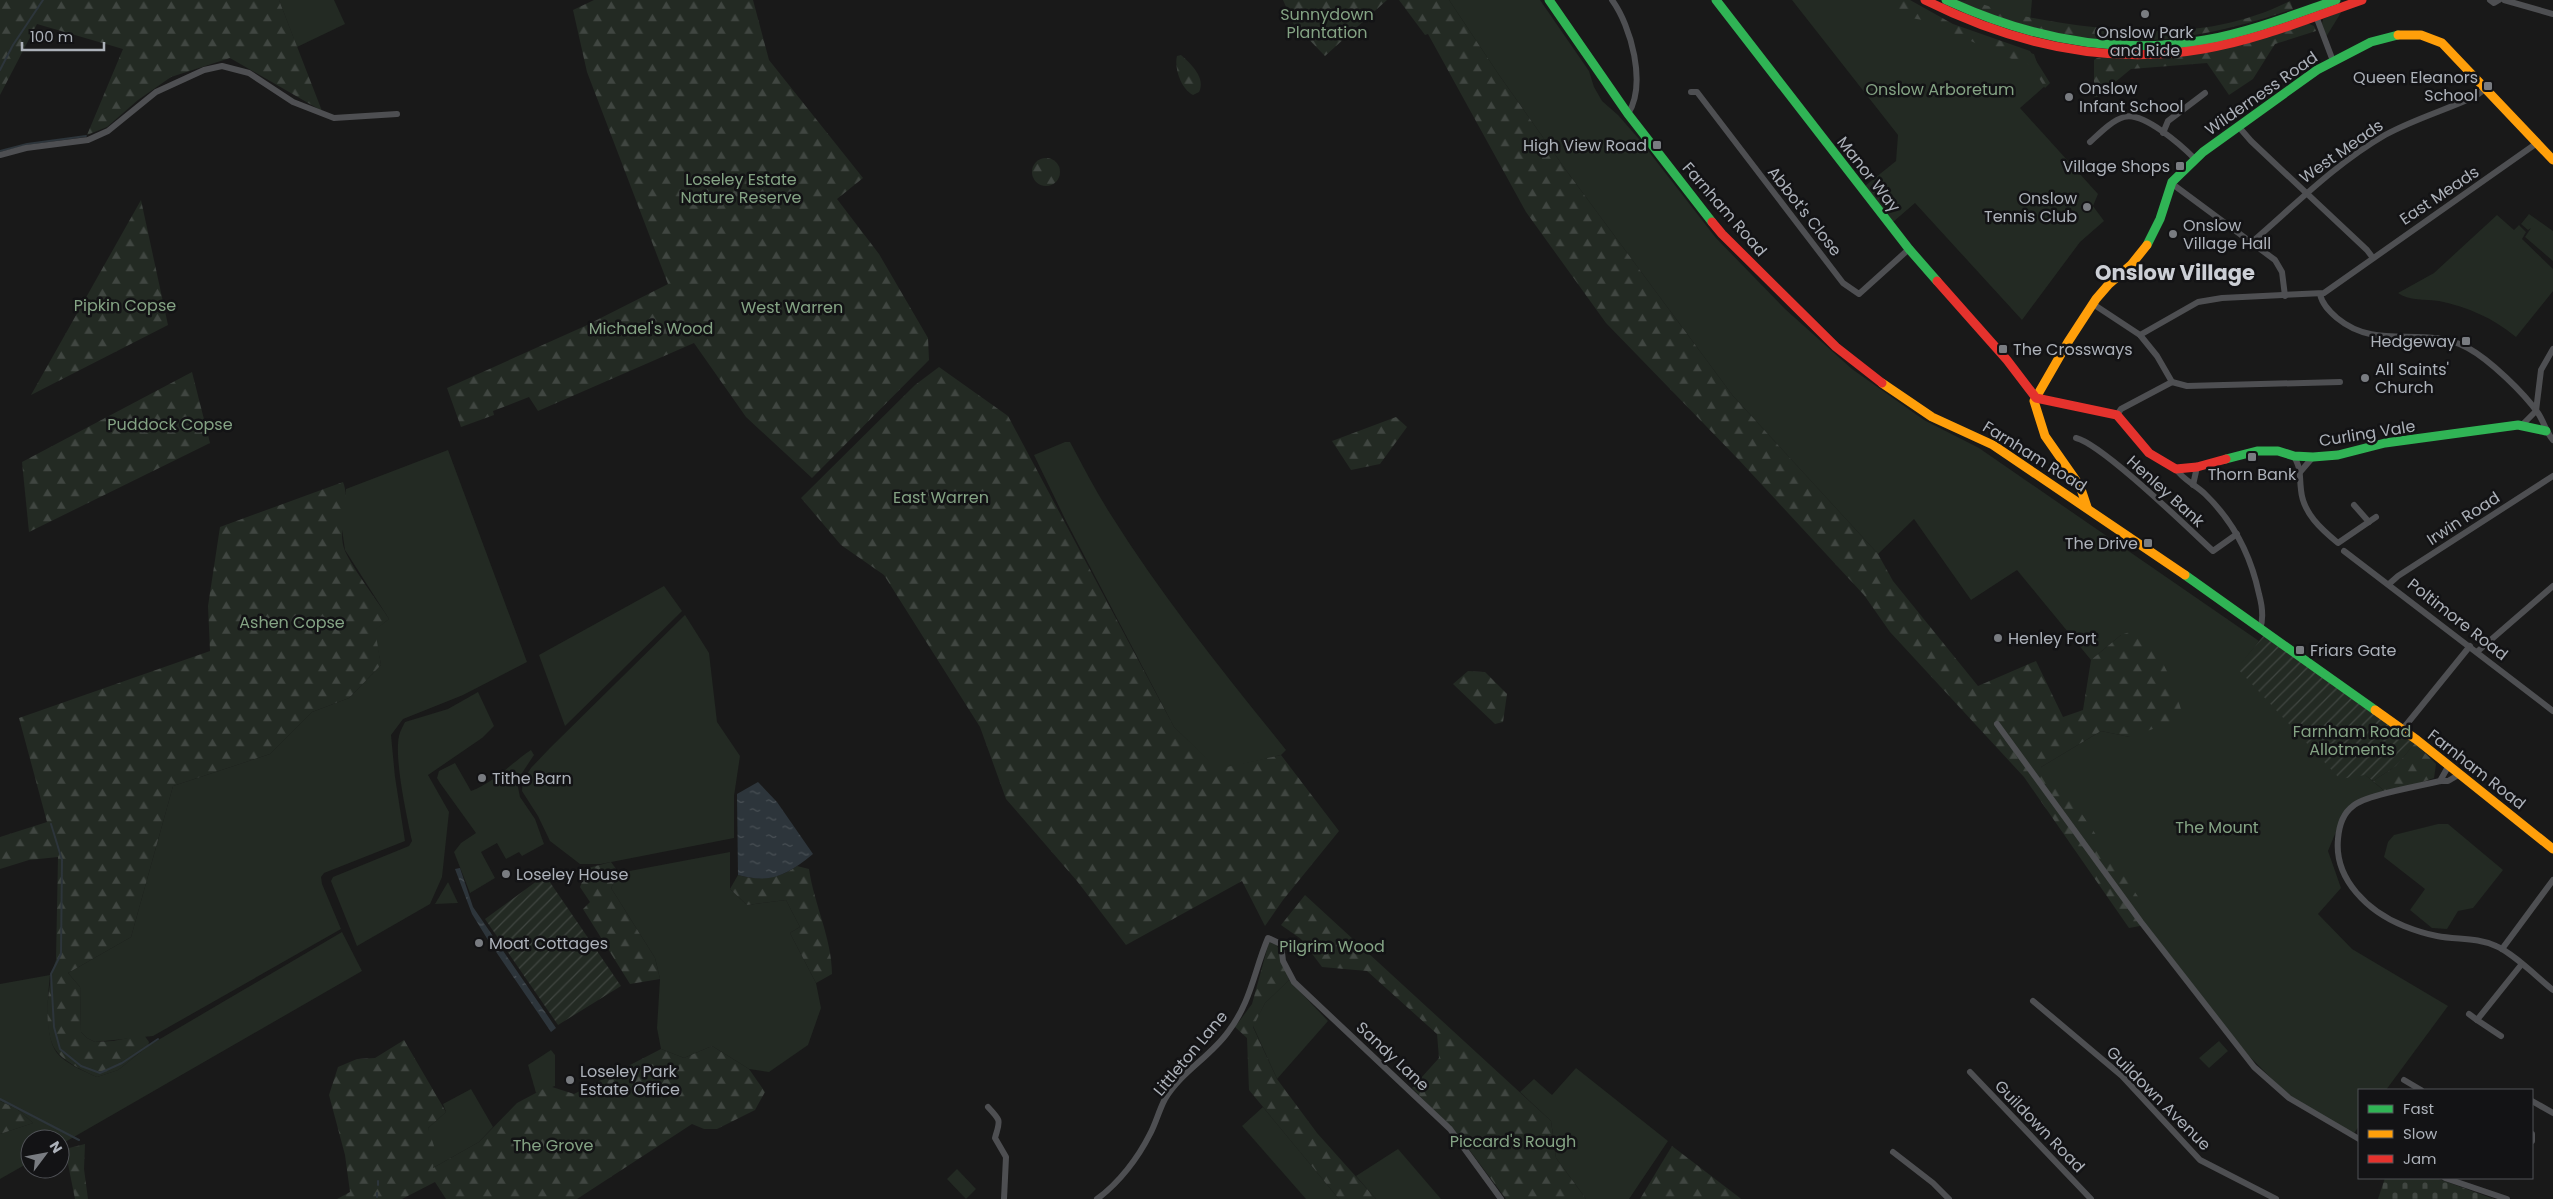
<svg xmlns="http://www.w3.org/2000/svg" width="2553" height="1199" font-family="Poppins,sans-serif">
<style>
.green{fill:#232a23}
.forest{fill:url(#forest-firs)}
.cemetery{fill:url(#cemetery-stones)}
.garden{fill:url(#garden-furrows)}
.water{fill:url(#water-ripples)}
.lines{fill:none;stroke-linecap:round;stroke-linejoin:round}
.stream{stroke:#2d353b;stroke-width:2}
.street{stroke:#4e4f52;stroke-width:6}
.fast{stroke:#30b455;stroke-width:9}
.slow{stroke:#ff9f0a;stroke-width:9}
.jam{stroke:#e5322d;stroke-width:9}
.poi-dot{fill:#797c81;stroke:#131315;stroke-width:2}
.labels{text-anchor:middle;stroke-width:5;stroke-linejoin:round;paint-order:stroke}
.park-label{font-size:16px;fill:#84a384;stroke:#131315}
.poi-label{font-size:16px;fill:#acb1b9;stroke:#131315;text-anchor:start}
.street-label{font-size:16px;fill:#acb1b9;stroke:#131315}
.district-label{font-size:21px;font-weight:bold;fill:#cccfd5;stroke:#131315}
</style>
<defs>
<pattern id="forest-firs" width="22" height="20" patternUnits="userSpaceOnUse" patternTransform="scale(1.25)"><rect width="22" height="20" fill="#232a23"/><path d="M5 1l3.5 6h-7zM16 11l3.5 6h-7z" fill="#404641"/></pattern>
<pattern id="cemetery-stones" width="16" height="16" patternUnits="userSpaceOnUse" patternTransform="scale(1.25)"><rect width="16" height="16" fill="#232a23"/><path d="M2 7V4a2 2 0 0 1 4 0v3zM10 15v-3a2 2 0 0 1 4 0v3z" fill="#404641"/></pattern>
<pattern id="garden-furrows" width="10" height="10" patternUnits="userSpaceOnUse" patternTransform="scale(1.25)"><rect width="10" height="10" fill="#232a23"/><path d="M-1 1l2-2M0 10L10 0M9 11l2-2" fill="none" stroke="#404641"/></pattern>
<pattern id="water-ripples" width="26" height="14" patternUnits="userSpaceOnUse" patternTransform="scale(1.25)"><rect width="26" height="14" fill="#2d353b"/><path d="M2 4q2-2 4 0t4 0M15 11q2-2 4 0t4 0" fill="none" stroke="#495055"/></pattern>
</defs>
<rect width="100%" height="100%" fill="#191919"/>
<!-- green -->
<g class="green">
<polygon points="279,0 334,0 345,24 297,47"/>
<path d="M1449,0H1540L1589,71L1594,87L1602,101L1618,115L1639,139L1716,238L1785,309L1852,369L1924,420L1979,448L2259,641L2238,668L2388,794C2346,804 2344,813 2328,851L2341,888L2318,914L2352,949L2448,1006L2386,1090H2359V1126L2353,1135L2286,1093L2248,1055L2146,925L2041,767L2101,731L2130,737L2121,635L2091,660L2017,570L1971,600L1914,519L1878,554L1733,396L1568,173L1499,75Z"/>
<polygon points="1792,0 1898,0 1991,43 2034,54 2045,86 2020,108 2098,194 2093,206 2104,221 2080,242 2022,320 1915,203 1893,222 1865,186 1896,161 1898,135"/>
<polygon points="1964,0 2032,0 2030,23"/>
<polygon points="2342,11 2326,37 2322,24 2323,19"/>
<polygon points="2529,214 2553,231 2553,261 2525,237 2531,228 2528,230 2521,224"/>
<path d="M2497,215L2514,230L2519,225L2526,232L2522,239L2553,269V291L2516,337C2493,318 2468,307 2439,301C2426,299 2408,301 2398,293L2434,273Z"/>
<path d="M1065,442H1070C1083,466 1096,492 1111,515C1163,598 1225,674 1286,750L1281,755L1218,770L1174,727L1066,521L1034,455Z"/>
<polygon points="448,450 527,662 463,695 403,719 391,735 395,777 405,841 324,873 321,877 322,884 341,929 153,1036 95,1042 87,1038 81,1032 80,987 68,973 131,937 173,786 270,754 312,712 349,698 381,665 374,630 389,619 345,550 341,523 346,489"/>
<polygon points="664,586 682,611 565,726 539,655"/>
<polygon points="685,615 709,653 717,722 740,756 734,796 734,838 601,864 580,864 550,841 538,816 522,791 523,780 531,768 550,748"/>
<path d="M478,692L494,726L482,738L428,775L449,812L442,877L430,904L357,946L331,881L333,877L409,846L412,841C407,817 394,759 399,736C400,731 403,726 405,722L448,709Z"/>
<path d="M531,750L534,755L520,776L518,787L520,797L535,819L544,844L522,856L519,852L506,859L497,843L481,852L495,878L470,893L454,852L461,843L476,833L440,783L437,778L439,771L455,763L471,791C495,782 510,764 531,750Z"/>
<polygon points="2438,824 2448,824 2503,870 2473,908 2458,911 2447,929 2432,928 2410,910 2425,889 2384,857 2388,842 2394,835"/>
<polygon points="730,852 730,889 747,905 786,900 800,927 790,933 816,983 821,1008 808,1045 769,1072 749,1069 712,1046 684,1058 661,1049 657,1028 660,979 655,958 611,888 619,873"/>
<polygon points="448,882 458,903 435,904"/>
<path d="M342,932L362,971L60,1145V1139H30V1162L0,1179V1134L33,1123L17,1109L0,1101V984L50,975C48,995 44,1036 57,1053C66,1064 84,1071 97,1077L118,1070L148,1046Z"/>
<polygon points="1289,980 1328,1021 1277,1079 1253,1026 1265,1003"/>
<polygon points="2219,1041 2228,1051 2209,1068 2199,1058"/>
<polygon points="551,1050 555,1055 555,1086 536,1093 528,1065"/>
<polygon points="1576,1068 1668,1141 1629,1199 1586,1199 1556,1158 1551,1121 1520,1092 1534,1079 1552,1095"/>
<polygon points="471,1089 493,1127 479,1142 433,1168 428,1128 446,1112 443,1104"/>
<polygon points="1263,1107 1339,1199 1306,1199 1242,1126"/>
<polygon points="1398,1149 1441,1199 1376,1199 1356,1176"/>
<polygon points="957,1169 976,1189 966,1199 947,1179"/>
</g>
<!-- forest -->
<g class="forest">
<polygon points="0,0 279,0 322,111 230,58 171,77 138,100 107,127 87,135 123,49 37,24 0,95"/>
<polygon points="594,0 753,0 769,60 863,178 837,199 879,254 928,338 929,360 812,478 746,417 694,343 538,411 529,397 493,411 494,415 461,427 447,388 585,326 668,284 587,72 573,10"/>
<polygon points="1283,0 1387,0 1325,56 1293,23"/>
<path d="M1399,0H1449L1499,75L1568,173L1733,396L1878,554L1893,581L1978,686L2036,661L2063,717L2083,710L2091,660L2121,635L2132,631C2164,649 2173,685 2184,718L2130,737L2101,731L2041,767L2051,774L2073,801L2156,923L2129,928L2024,777L1890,632L1864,595L1738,459L1606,323L1526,212L1428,34L1425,35Z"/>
<polygon points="1877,0 1910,0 1953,24 2030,51 2050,83 2045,88 2031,65 2014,60 1923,20 1892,15"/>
<path d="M1956,0C1981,0 1999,12 2022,16C2113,33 2204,44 2290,1L2293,9C2166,52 2080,53 1956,0Z"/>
<polygon points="2307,23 2314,26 2316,31 2275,44 2253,79 2229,95 2207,63 2131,69 2097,97 2094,97 2094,60 2097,58"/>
<path d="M1181,55C1191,64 1206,78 1199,92L1193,95C1181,89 1174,68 1177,56Z"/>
<circle cx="1046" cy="172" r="14"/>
<polygon points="141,200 168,325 31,395"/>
<polygon points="939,367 1008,416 1174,727 1218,769 1281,755 1339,831 1283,900 1265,926 1242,881 1126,945 1077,881 1006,799 980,727 884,575 841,545 801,498 915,385"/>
<polygon points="192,372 210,443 29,532 22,462"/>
<polygon points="1396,417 1407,427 1380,464 1351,470 1332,441"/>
<path d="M343,482C351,500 336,529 345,551C353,569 377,600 389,619L375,630L381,665L349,698L312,712L270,754L173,786L131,937L68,973L80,987L81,1032L87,1038L95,1042L113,1041L144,1035L149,1042L148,1046L118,1070L97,1077C84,1071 68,1064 58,1053C41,1035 48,981 56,960L58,857L29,860L0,869V837L47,822L19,718L210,651L208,606L220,527Z"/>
<polygon points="1468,671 1485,672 1507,694 1503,722 1495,724 1453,684"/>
<polygon points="2415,743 2436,764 2434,778 2388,794 2373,781 2396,766"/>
<polygon points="611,862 619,873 611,888 655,958 660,979 630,984 583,909 590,902 580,887 588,868"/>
<path d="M797,866L809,869C814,904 832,939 832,974L816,983L790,933L800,927L786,900L747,905L730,889L738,875C759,881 779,879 797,866Z"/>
<polygon points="1305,895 1551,1121 1556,1158 1586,1199 1506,1199 1459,1136 1412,1088 1439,1058 1437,1034 1367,971 1322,967 1301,939 1281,925"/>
<polygon points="1269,942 1277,945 1289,980 1265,1003 1253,1027 1277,1079 1317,1133 1376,1199 1339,1199 1249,1090 1247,1038 1235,1027 1252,1004"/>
<polygon points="404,1040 446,1112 428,1128 436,1152 433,1168 479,1142 517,1103 549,1086 574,1094 661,1049 684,1058 712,1046 749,1069 765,1092 755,1110 717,1129 704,1129 692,1124 577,1199 446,1199 435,1182 402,1199 337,1199 350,1192 345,1155 329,1095 338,1067 357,1059 375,1058"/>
<polygon points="0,1101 17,1109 33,1123 0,1134"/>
<polygon points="85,1144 84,1169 88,1199 75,1199 65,1149"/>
<polygon points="1672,1146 1740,1198 1741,1199 1640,1199"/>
</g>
<!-- cemetery -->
<polygon class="cemetery" points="2385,1178 2436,1178 2494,1199 2378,1199"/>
<!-- garden -->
<g class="garden">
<polygon points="2265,634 2415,743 2396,766 2373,781 2365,775 2340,779 2237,668"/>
<polygon points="545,875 621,986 558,1025 485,919"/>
</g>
<!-- water -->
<g class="water">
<path d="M758,782L777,802L813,854C787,875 771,884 738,875L737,794Z"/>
<polygon points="460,868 473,907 556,1028 551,1032 488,940 472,914 455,869"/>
</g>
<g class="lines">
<!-- stream -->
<g class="stream">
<polyline points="0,70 13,45 43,0"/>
<polyline points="0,151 27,144 86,136"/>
<polyline points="51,824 62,860 61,954 51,974 54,1027 60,1049 81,1066 100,1073 122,1063 158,1039"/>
<polyline points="0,1099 79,1140"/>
<polyline points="378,1185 378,1181"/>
<polyline points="377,1197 377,1193"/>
</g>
<!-- street -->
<g class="street">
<path d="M1612,0C1631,26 1647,84 1628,114"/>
<polyline points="2490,0 2494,3 2499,0"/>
<polyline points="2504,0 2553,14"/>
<polyline points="2316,16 2333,61"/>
<polyline points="1691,92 1697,92 1843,283 1859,294 1909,249"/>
<polyline points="2238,126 2251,141 2367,250 2373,258"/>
<polyline points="2163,133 2168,121 2205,93"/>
<path d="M2090,142C2100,133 2111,121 2124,117C2143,111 2182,146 2195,159"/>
<polyline points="0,155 26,148 88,140 108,131 156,92 204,70 222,66 249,73 293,102 334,118 397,114"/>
<polyline points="2171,183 2275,260 2282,272 2285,296"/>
<path d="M2252,242C2295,205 2335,164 2385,135C2414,119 2446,110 2476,96L2485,89"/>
<path d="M2320,294C2322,304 2329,311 2337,318C2378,352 2423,324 2468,348C2490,360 2524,393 2538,413C2544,422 2546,432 2553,440"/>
<polyline points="2093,304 2140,335 2157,356 2172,382"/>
<polyline points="2140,335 2198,302 2222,298 2324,293 2537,143"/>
<polyline points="2536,411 2541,370 2553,349"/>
<polyline points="2117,415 2121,409 2172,382 2187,386 2340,382"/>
<polyline points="2523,424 2536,411"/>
<path d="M2076,438C2102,444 2188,528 2213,551L2237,534"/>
<path d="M2294,456C2302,472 2299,473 2301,490C2303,513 2321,529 2338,543L2376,517"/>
<path d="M2176,469C2183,480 2196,485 2205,494C2234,522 2251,556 2259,594C2262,605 2264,618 2260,629"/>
<polyline points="2301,471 2313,457"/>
<polyline points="2193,485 2197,467"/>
<polyline points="2354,505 2369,522"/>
<polyline points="2344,551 2553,711"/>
<polyline points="2389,584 2398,576 2553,476"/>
<polyline points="2478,651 2553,586"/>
<polyline points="1997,724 2141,922 2254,1067 2289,1098 2359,1139"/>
<polyline points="2402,730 2470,646"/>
<path d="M2460,774L2448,781H2440C2421,786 2365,795 2353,806C2342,814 2339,826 2338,839C2334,880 2369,912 2404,926C2414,930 2426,934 2437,936C2457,940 2477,937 2496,946C2513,953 2538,978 2553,990"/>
<polyline points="2440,781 2449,765"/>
<polyline points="2502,949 2553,880"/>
<polyline points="2033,1001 2122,1076 2200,1160 2276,1199"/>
<polyline points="2469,1014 2477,1020"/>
<polyline points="2501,1036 2477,1020 2521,965"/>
<polyline points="1970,1072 2091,1199"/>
<polyline points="2404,1080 2421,1090"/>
<polyline points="2532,1101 2553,1113"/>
<path d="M988,1107C1002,1122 1000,1120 995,1138L1006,1157L1004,1199"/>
<polyline points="2532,1134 2532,1141"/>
<polyline points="1893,1152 1933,1183 1949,1199"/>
<polyline points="2445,1178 2507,1199"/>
<path d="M1097,1199C1119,1183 1138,1158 1150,1134C1156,1123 1159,1110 1165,1099C1181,1072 1210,1057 1228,1032C1251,1002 1254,971 1268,938L1281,944L1283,961L1294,982L1450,1129L1501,1199"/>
</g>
<!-- fast -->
<g class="fast">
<polyline points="1549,0 1628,114 1712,222"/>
<polyline points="1716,0 1909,249 1937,281"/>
<path d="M1946,0C2028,38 2115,56 2205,40C2250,32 2293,15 2336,0"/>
<polyline points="2147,245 2160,219 2172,182 2203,152 2317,70 2371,42 2398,35"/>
<polyline points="2226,459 2257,451 2278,451 2294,456 2313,457 2338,455 2385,443 2518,425 2546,431"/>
<polyline points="2185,575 2375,710"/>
</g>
<!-- slow -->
<g class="slow">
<polyline points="2398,35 2421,35 2442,43 2553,160"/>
<polyline points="1882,383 1932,417 1993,445 2185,575"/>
<polyline points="2087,507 2080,486 2045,436 2034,401 2068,342 2096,299 2109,284 2131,265 2147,245"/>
<polyline points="2375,710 2417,740 2553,849"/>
</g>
<!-- jam -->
<g class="jam">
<path d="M1925,0C2013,44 2105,66 2203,49C2258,40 2310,18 2362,0"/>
<polyline points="1712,222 1722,234 1836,347 1882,383"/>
<polyline points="1937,281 2007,360 2036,398 2117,415 2149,453 2176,469 2197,467 2226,459"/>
</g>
</g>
<!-- markers -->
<g class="poi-dot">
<circle cx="2145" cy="14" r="5"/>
<rect x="2483" y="81" width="10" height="10" rx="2.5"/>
<circle cx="2069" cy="97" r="5"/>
<rect x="1652" y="140" width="10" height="10" rx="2.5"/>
<rect x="2175" y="161" width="10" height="10" rx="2.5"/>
<circle cx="2087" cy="207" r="5"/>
<circle cx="2173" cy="234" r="5"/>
<rect x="2461" y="336" width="10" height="10" rx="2.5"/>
<rect x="1998" y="344" width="10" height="10" rx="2.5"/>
<circle cx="2365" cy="378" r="5"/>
<rect x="2247" y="452" width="10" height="10" rx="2.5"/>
<rect x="2143" y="538" width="10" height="10" rx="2.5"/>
<circle cx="1998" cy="638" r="5"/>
<rect x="2295" y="645" width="10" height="10" rx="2.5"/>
<circle cx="482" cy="778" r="5"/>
<circle cx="506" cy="874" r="5"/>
<circle cx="479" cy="943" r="5"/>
<circle cx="570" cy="1080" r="5"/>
</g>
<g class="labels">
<!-- park labels -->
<g class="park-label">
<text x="1327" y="20">Sunnydown<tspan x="1327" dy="18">Plantation</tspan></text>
<text x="1940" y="95">Onslow Arboretum</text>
<text x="741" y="185">Loseley Estate<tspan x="741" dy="18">Nature Reserve</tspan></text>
<text x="125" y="311">Pipkin Copse</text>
<text x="792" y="313">West Warren</text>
<text x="651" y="334">Michael's Wood</text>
<text x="170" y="430">Puddock Copse</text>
<text x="941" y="503">East Warren</text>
<text x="292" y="628">Ashen Copse</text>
<text x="2352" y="737">Farnham Road<tspan x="2352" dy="18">Allotments</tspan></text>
<text x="2217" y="833">The Mount</text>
<text x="1332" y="952">Pilgrim Wood</text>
<text x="1513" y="1147">Piccard's Rough</text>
<text x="553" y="1151">The Grove</text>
</g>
<!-- poi labels -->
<g class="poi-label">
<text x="2145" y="38" text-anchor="middle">Onslow Park<tspan x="2145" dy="18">and Ride</tspan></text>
<text x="2478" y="83" text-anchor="end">Queen Eleanors<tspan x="2478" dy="18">School</tspan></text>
<text x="2079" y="94">Onslow<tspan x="2079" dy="18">Infant School</tspan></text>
<text x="1647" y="151" text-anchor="end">High View Road</text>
<text x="2170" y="172" text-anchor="end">Village Shops</text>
<text x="2077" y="204" text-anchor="end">Onslow<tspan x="2077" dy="18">Tennis Club</tspan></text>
<text x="2183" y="231">Onslow<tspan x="2183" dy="18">Village Hall</tspan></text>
<text x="2456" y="347" text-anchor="end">Hedgeway</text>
<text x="2013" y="355">The Crossways</text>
<text x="2375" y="375">All Saints'<tspan x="2375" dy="18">Church</tspan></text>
<text x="2252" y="480" text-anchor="middle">Thorn Bank</text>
<text x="2138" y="549" text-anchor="end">The Drive</text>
<text x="2008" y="644">Henley Fort</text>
<text x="2310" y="656">Friars Gate</text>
<text x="492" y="784">Tithe Barn</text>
<text x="516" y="880">Loseley House</text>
<text x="489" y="949">Moat Cottages</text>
<text x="580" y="1077">Loseley Park<tspan x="580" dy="18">Estate Office</tspan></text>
</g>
<!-- street labels -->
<g class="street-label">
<text transform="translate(2261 93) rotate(-35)" y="6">Wilderness Road</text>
<text transform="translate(2341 151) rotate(-35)" y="6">West Meads</text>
<text transform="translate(1869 174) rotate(52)" y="6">Manor Way</text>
<text transform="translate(2439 195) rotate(-34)" y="6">East Meads</text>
<text transform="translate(1725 209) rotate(49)" y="6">Farnham Road</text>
<text transform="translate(1805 211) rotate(52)" y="6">Abbot's Close</text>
<text transform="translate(2367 433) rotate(-9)" y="6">Curling Vale</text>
<text transform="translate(2035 456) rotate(32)" y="6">Farnham Road</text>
<text transform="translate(2166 491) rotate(42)" y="6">Henley Bank</text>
<text transform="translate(2463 518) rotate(-33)" y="6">Irwin Road</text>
<text transform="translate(2458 619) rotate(38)" y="6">Poltimore Road</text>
<text transform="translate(2477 769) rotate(38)" y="6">Farnham Road</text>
<text transform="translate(1190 1053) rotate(-50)" y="6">Littleton Lane</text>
<text transform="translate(1393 1056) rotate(43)" y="6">Sandy Lane</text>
<text transform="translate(2159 1098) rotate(45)" y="6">Guildown Avenue</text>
<text transform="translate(2040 1126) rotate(46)" y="6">Guildown Road</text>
</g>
<!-- district labels -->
<g class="district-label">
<text x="2175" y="280">Onslow Village</text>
</g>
</g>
<!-- legend -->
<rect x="2358" y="1089" width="175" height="90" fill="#131315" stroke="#505257"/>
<rect x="2368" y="1105" width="25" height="8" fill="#30b455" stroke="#505257"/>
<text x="2403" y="1114" font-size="15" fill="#acb1b9">Fast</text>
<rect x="2368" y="1130" width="25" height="8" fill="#ff9f0a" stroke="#505257"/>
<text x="2403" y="1139" font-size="15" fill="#acb1b9">Slow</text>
<rect x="2368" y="1155" width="25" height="8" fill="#e5322d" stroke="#505257"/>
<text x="2403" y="1164" font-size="15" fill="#acb1b9">Jam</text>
<!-- north arrow -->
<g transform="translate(45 1154) rotate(58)"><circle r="24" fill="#131315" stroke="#505257"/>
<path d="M0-4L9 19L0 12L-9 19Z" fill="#797c81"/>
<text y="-8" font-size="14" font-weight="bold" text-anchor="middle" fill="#acb1b9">N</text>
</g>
<!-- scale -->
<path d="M22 42v8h82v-8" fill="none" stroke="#acb1b9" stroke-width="2.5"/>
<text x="30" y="42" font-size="15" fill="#acb1b9" stroke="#131315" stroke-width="4" paint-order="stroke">100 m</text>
</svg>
